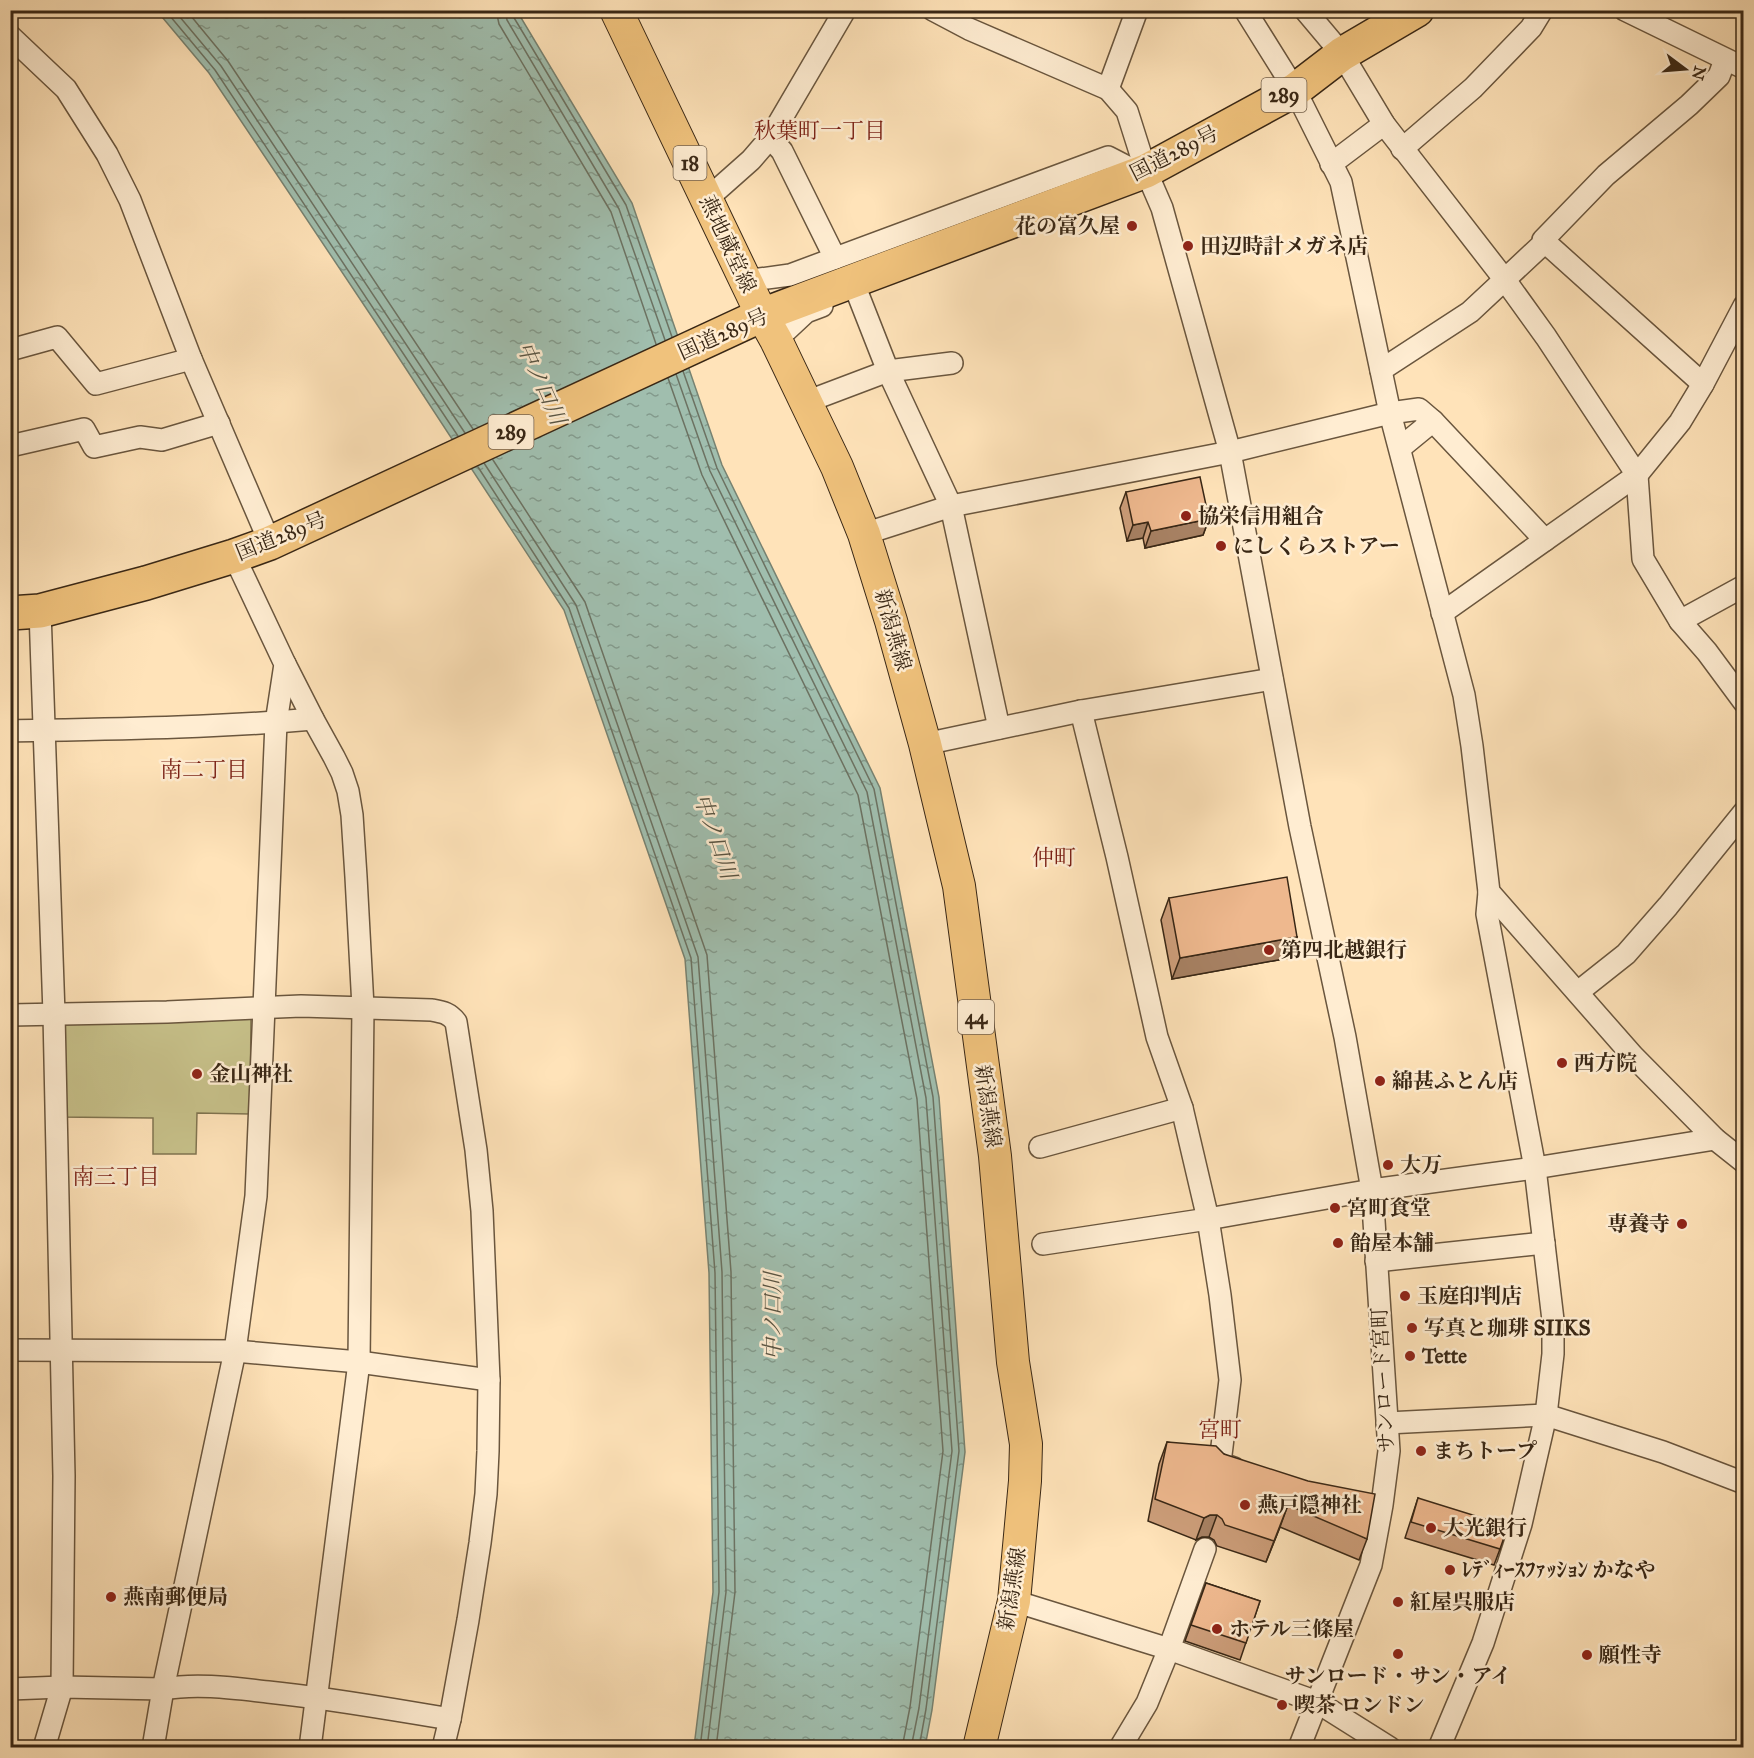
<svg xmlns="http://www.w3.org/2000/svg" width="1754" height="1758" font-family="'IM FELL Great Primer','Noto Serif JP',serif">
<style>
.green{fill:#c7c18a;stroke:#807450;stroke-width:1.5}
.water{fill:url(#water-ripples);stroke:#778271;stroke-width:1.5}
.lines{fill:none;stroke-linecap:round;stroke-linejoin:round}
.shore{stroke:#6c7262;stroke-width:1.5}
.street-casing{stroke:#6a563e;stroke-width:24}
.primary-casing{stroke:#392715;stroke-width:34}
.highway-casing{stroke:#392715;stroke-width:36}
.street{stroke:#ffedd2;stroke-width:21}
.primary{stroke:#f0c27c;stroke-width:32}
.highway{stroke:#f0c27c;stroke-width:33}
.wall{fill:#cd9e7a;stroke:#392715;stroke-width:1.5}
.shaded-wall{fill:#a78163;stroke:#392715;stroke-width:1.5}
.building{fill:#eeb88e;stroke:#392715;stroke-width:1.5}
.poi-dot{fill:#8f2418;stroke:#ffedd2;stroke-width:2}
.labels{text-anchor:middle;stroke-width:5;stroke-linejoin:round;paint-order:stroke}
.shield{fill:#ffedd2;stroke:#74624e;stroke-width:1.5}
.shield-label{font-size:20px;font-weight:bold;fill:#392715}
.street-label{font-size:21px;fill:#392715;stroke:#ffedd2}
.poi-label{font-size:21px;font-weight:bold;fill:#392715;stroke:#ffedd2;text-anchor:start}
.neighbourhood-label{font-size:22px;fill:#7a1f14;stroke:#ffedd2}
.water-label{font-size:22px;font-style:italic;fill:#585443;stroke:#ffedd2}
</style>
<defs>
<pattern id="water-ripples" width="26" height="14" patternUnits="userSpaceOnUse" patternTransform="scale(1.5)"><rect width="26" height="14" fill="#a0beae"/><path d="M2 4q2-2 4 0t4 0M15 11q2-2 4 0t4 0" fill="none" stroke="#839a8c"/></pattern>
</defs>
<rect width="100%" height="100%" fill="#ffe3b9"/>
<filter id="stains"><feTurbulence type="fractalNoise" baseFrequency=".00333" numOctaves="4"/><feColorMatrix values="0 0 0 0 .2 0 0 0 0 .09 0 0 0 0 .02 0 0 0 .5 -.17"/></filter>
<radialGradient id="worn" r=".72"><stop offset=".6" stop-color="#630" stop-opacity="0"/><stop offset="1" stop-color="#630" stop-opacity=".3"/></radialGradient>
<!-- green -->
<polygon class="green" points="251,1017 250,1114 197,1113 196,1154 153,1154 153,1118 59,1117 60,1018"/>
<!-- water -->
<polygon class="water" points="157,11 517,11 632,203 722,465 880,788 939,1097 965,1452 932,1710 925,1747 694,1747 713,1592 709,1273 685,959 564,610 378,326 209,73"/>
<g class="lines">
<!-- shore -->
<g class="shore">
<polyline points="165,10 215,70 458,436"/>
<polyline points="174,10 221,66 465,433"/>
<polyline points="186,10 228,61 473,429"/>
<polyline points="496,10 499,24 611,212 656,344"/>
<polyline points="505,10 507,20 619,209 665,340"/>
<polyline points="512,10 513,16 626,205 672,337"/>
<polyline points="683,371 717,468 874,789 933,1097 959,1451 926,1709 919,1748"/>
<polyline points="676,374 710,471 867,792 926,1098 952,1451 919,1708 911,1748"/>
<polyline points="668,378 702,475 858,795 917,1099 943,1451 910,1707 902,1748"/>
<polyline points="493,460 585,602 707,955 731,1272 735,1592 716,1748"/>
<polyline points="484,463 576,605 698,957 722,1272 726,1592 707,1748"/>
<polyline points="478,467 569,608 691,958 715,1273 719,1592 700,1748"/>
</g>
<defs>
<g id="street">
<polyline points="933,10 969,29 1108,89 1127,111 1146,171 1162,208 1230,452 1300,827 1345,1037 1372,1190 1389,1451 1382,1505 1371,1565 1299,1748"/>
<polyline points="1245,10 1295,90 1341,182 1390,413 1464,695 1472,746 1489,892 1633,1056 1715,1139 1744,1162"/>
<polyline points="1305,10 1342,54 1384,124 1505,280 1546,337 1637,475 1643,559 1680,621 1707,652 1744,702"/>
<polyline points="1625,10 1744,68"/>
<polyline points="10,36 66,89 107,154 130,200 191,359 270,543"/>
<polyline points="1108,89 1137,10"/>
<polyline points="770,138 782,151 835,258"/>
<polyline points="1402,149 1473,88 1531,28 1542,10"/>
<polyline points="1331,164 1384,124"/>
<polyline points="707,199 751,160 770,138 845,10"/>
<polyline points="1545,242 1703,384"/>
<polyline points="745,281 790,275 1108,157 1139,173 1135,178"/>
<polyline points="857,292 888,371 951,506 999,728"/>
<polyline points="776,340 806,312 822,306"/>
<polyline points="10,350 57,337 96,384 191,359"/>
<polyline points="1381,370 1470,312 1545,242 1543,240 1606,175 1689,105 1719,76 1725,60"/>
<polyline points="806,402 888,371 952,363"/>
<polyline points="10,446 84,429 94,447 140,437 162,440 219,423"/>
<polyline points="1400,448 1433,421 1545,540"/>
<polyline points="864,534 951,506 1230,452 1390,413 1419,409 1433,421"/>
<polyline points="40,611 54,1014 64,1476 62,1687 44,1748"/>
<polyline points="1442,613 1637,475 1680,422 1703,384 1744,306"/>
<polyline points="1680,621 1744,586"/>
<polyline points="285,664 313,719 334,757 342,773 348,791 352,815 356,877 363,1007 359,1362 310,1748"/>
<polyline points="1081,711 1117,857 1157,1037 1182,1108 1208,1219 1220,1295 1230,1380 1220,1463 1234,1468"/>
<path d="M10,731C111,729 212,728 313,719"/>
<polyline points="925,744 1081,711 1272,679"/>
<polyline points="1578,992 1626,954 1668,906 1744,812"/>
<path d="M10,1015L167,1012L301,1006L432,1010C443,1012 449,1013 456,1022L476,1150L482,1211L489,1380L488,1451L486,1494L480,1543L468,1620L450,1719L443,1748"/>
<polyline points="1040,1147 1182,1108"/>
<polyline points="1043,1244 1208,1219 1372,1190 1535,1168 1715,1139"/>
<polyline points="1376,1261 1544,1243"/>
<polyline points="10,1350 235,1351 359,1362 489,1380"/>
<polyline points="1387,1423 1546,1415 1663,1452 1744,1483"/>
<polyline points="1014,1601 1169,1649 1317,1702 1390,1748"/>
<path d="M10,1689L62,1687L163,1689C197,1683 233,1688 268,1692C329,1698 389,1709 450,1719"/>
<polyline points="153,1748 163,1689 235,1351 256,1196 276,723 285,664 234,556"/>
<polyline points="1120,1748 1147,1703 1169,1649 1205,1549"/>
<polyline points="1439,1748 1483,1643 1521,1524 1546,1415 1553,1354 1553,1320 1535,1168 1487,914 1489,892"/>
</g>
<polyline id="primary" points="616,10 762,315 776,340 837,467 864,534 891,621 925,744 959,886 995,1156 1013,1362 1026,1444 1025,1481 1014,1601 979,1748"/>
<polyline id="highway" points="10,613 40,611 146,583 234,556 270,543 762,315 1146,171 1295,90 1342,54 1417,10"/>
</defs>
<!-- street casing -->
<use href="#street" class="street-casing"/>
<!-- primary casing -->
<use href="#primary" class="primary-casing"/>
<!-- highway casing -->
<use href="#highway" class="highway-casing"/>
<!-- street -->
<use href="#street" class="street"/>
<!-- primary -->
<use href="#primary" class="primary"/>
<!-- highway -->
<use href="#highway" class="highway"/>
</g>
<!-- wall -->
<g class="wall">
<polygon points="1126,492 1209,519 1203,535 1145,548 1143,538 1127,541 1120,508"/>
<polygon points="1169,898 1297,937 1289,958 1172,979 1161,920"/>
<polygon points="1167,1442 1224,1454 1367,1539 1359,1560 1280,1527 1266,1562 1217,1546 1214,1540 1209,1537 1202,1537 1196,1540 1148,1521 1159,1464"/>
<polygon points="1418,1498 1500,1549 1494,1565 1405,1538"/>
<polygon points="1206,1583 1260,1601 1240,1660 1185,1641"/>
</g>
<!-- shaded-wall -->
<g class="shaded-wall">
<polygon points="1209,519 1203,535 1145,548 1151,531"/>
<polygon points="1148,522 1143,538 1127,541 1133,525"/>
<polygon points="1297,937 1289,958 1172,979 1180,958"/>
<polygon points="1288,1505 1280,1527 1266,1562 1274,1541"/>
<polygon points="1210,1515 1217,1515 1209,1537 1202,1537 1196,1540 1204,1518"/>
</g>
<!-- building -->
<g class="building">
<polygon points="1200,477 1209,519 1151,531 1148,522 1133,525 1126,492"/>
<polygon points="1287,877 1297,937 1180,958 1169,898"/>
<polygon points="1167,1442 1216,1446 1224,1454 1308,1481 1375,1494 1367,1539 1288,1505 1274,1541 1225,1525 1222,1519 1217,1515 1210,1515 1204,1518 1155,1499"/>
<polygon points="1418,1498 1508,1526 1500,1549 1411,1522"/>
<polygon points="1206,1583 1260,1601 1246,1643 1191,1625"/>
</g>
<!-- markers -->
<g class="poi-dot">
<circle cx="1132" cy="226" r="6"/>
<circle cx="1188" cy="246" r="6"/>
<circle cx="1186" cy="516" r="6"/>
<circle cx="1221" cy="546" r="6"/>
<circle cx="1269" cy="950" r="6"/>
<circle cx="1562" cy="1063" r="6"/>
<circle cx="197" cy="1074" r="6"/>
<circle cx="1380" cy="1081" r="6"/>
<circle cx="1388" cy="1165" r="6"/>
<circle cx="1335" cy="1208" r="6"/>
<circle cx="1682" cy="1224" r="6"/>
<circle cx="1338" cy="1243" r="6"/>
<circle cx="1405" cy="1296" r="6"/>
<circle cx="1412" cy="1328" r="6"/>
<circle cx="1410" cy="1356" r="6"/>
<circle cx="1421" cy="1451" r="6"/>
<circle cx="1245" cy="1505" r="6"/>
<circle cx="1431" cy="1528" r="6"/>
<circle cx="1450" cy="1570" r="6"/>
<circle cx="111" cy="1597" r="6"/>
<circle cx="1398" cy="1602" r="6"/>
<circle cx="1217" cy="1629" r="6"/>
<circle cx="1398" cy="1654" r="6"/>
<circle cx="1587" cy="1655" r="6"/>
<circle cx="1282" cy="1705" r="6"/>
</g>
<g class="labels">
<!-- shield labels -->
<g class="shield">
<rect x="1261.5" y="78" width="45" height="34" rx="4.5"/>
<rect x="673.5" y="146" width="33" height="34" rx="4.5"/>
<rect x="488.5" y="415" width="45" height="34" rx="4.5"/>
<rect x="958" y="1000" width="36" height="34" rx="4.5"/>
</g>
<g class="shield-label">
<text x="1284" y="102">289</text>
<text x="690" y="170">18</text>
<text x="511" y="439">289</text>
<text x="976" y="1024">44</text>
</g>
<!-- street labels -->
<g class="street-label">
<text transform="translate(1174 153) rotate(-27)" y="7">国道289号</text>
<text transform="translate(728 244) rotate(65)" y="7">燕地蔵堂線</text>
<text transform="translate(723 334) rotate(-24)" y="7">国道289号</text>
<text transform="translate(281 536) rotate(-22)" y="7">国道289号</text>
<text transform="translate(893 630) rotate(74)" y="7">新潟燕線</text>
<text transform="translate(988 1106) rotate(82)" y="7">新潟燕線</text>
<text transform="translate(1383 1380) rotate(-93)" y="7">サンロード宮町</text>
<text transform="translate(1012 1589) rotate(-81)" y="7">新潟燕線</text>
</g>
<!-- poi labels -->
<g class="poi-label">
<text x="1120" y="233" text-anchor="end">花の富久屋</text>
<text x="1200" y="253">田辺時計メガネ店</text>
<text x="1198" y="523">協栄信用組合</text>
<text x="1233" y="553">にしくらストアー</text>
<text x="1281" y="957">第四北越銀行</text>
<text x="1574" y="1070">西方院</text>
<text x="209" y="1081">金山神社</text>
<text x="1392" y="1088">綿甚ふとん店</text>
<text x="1400" y="1172">大万</text>
<text x="1347" y="1215">宮町食堂</text>
<text x="1670" y="1231" text-anchor="end">専養寺</text>
<text x="1350" y="1250">飴屋本舗</text>
<text x="1417" y="1303">玉庭印判店</text>
<text x="1424" y="1335">写真と珈琲 SIIKS</text>
<text x="1422" y="1363">Tette</text>
<text x="1433" y="1458">まちトープ</text>
<text x="1257" y="1512">燕戸隠神社</text>
<text x="1443" y="1535">大光銀行</text>
<text x="1462" y="1577">ﾚﾃﾞｨｰｽﾌｧｯｼｮﾝ かなや</text>
<text x="123" y="1604">燕南郵便局</text>
<text x="1410" y="1609">紅屋呉服店</text>
<text x="1229" y="1636">ホテル三條屋</text>
<text x="1599" y="1662">願性寺</text>
<text x="1398" y="1683" text-anchor="middle">サンロード・サン・アイ</text>
<text x="1294" y="1712">喫茶 ロンドン</text>
</g>
<!-- neighbourhood labels -->
<g class="neighbourhood-label">
<text x="820" y="138">秋葉町一丁目</text>
<text x="204" y="777">南二丁目</text>
<text x="1054" y="865">仲町</text>
<text x="116" y="1184">南三丁目</text>
<text x="1220" y="1437">宮町</text>
</g>
<!-- water labels -->
<g class="water-label">
<text transform="translate(542 383) rotate(66)" y="8">中ノ口川</text>
<text transform="translate(716 836) rotate(71)" y="8">中ノ口川</text>
<text transform="translate(772 1316) rotate(-90)" y="8">中ノ口川</text>
</g>
</g>
<!-- margin -->
<rect width="1754" height="1758" fill="none" stroke="#ffe3b9" stroke-width="36"/>
<rect x="12" y="12" width="1730" height="1734" fill="none" stroke="#392715" stroke-width="3"/>
<rect x="18" y="18" width="1718" height="1722" fill="none" stroke="#392715" stroke-width="1.5"/>
<!-- north arrow -->
<g transform="translate(1685 69) rotate(106)" stroke="#ffedd2" stroke-width="4.5" paint-order="stroke">
<path d="M0-4.5L10 22L0 15L-10 22Z" fill="#392715"/>
<text y="-9" font-size="16" font-weight="bold" text-anchor="middle" fill="#392715">N</text>
</g>
<rect width="100%" height="100%" filter="url(#stains)"/>
<rect width="100%" height="100%" fill="url(#worn)"/>
</svg>
